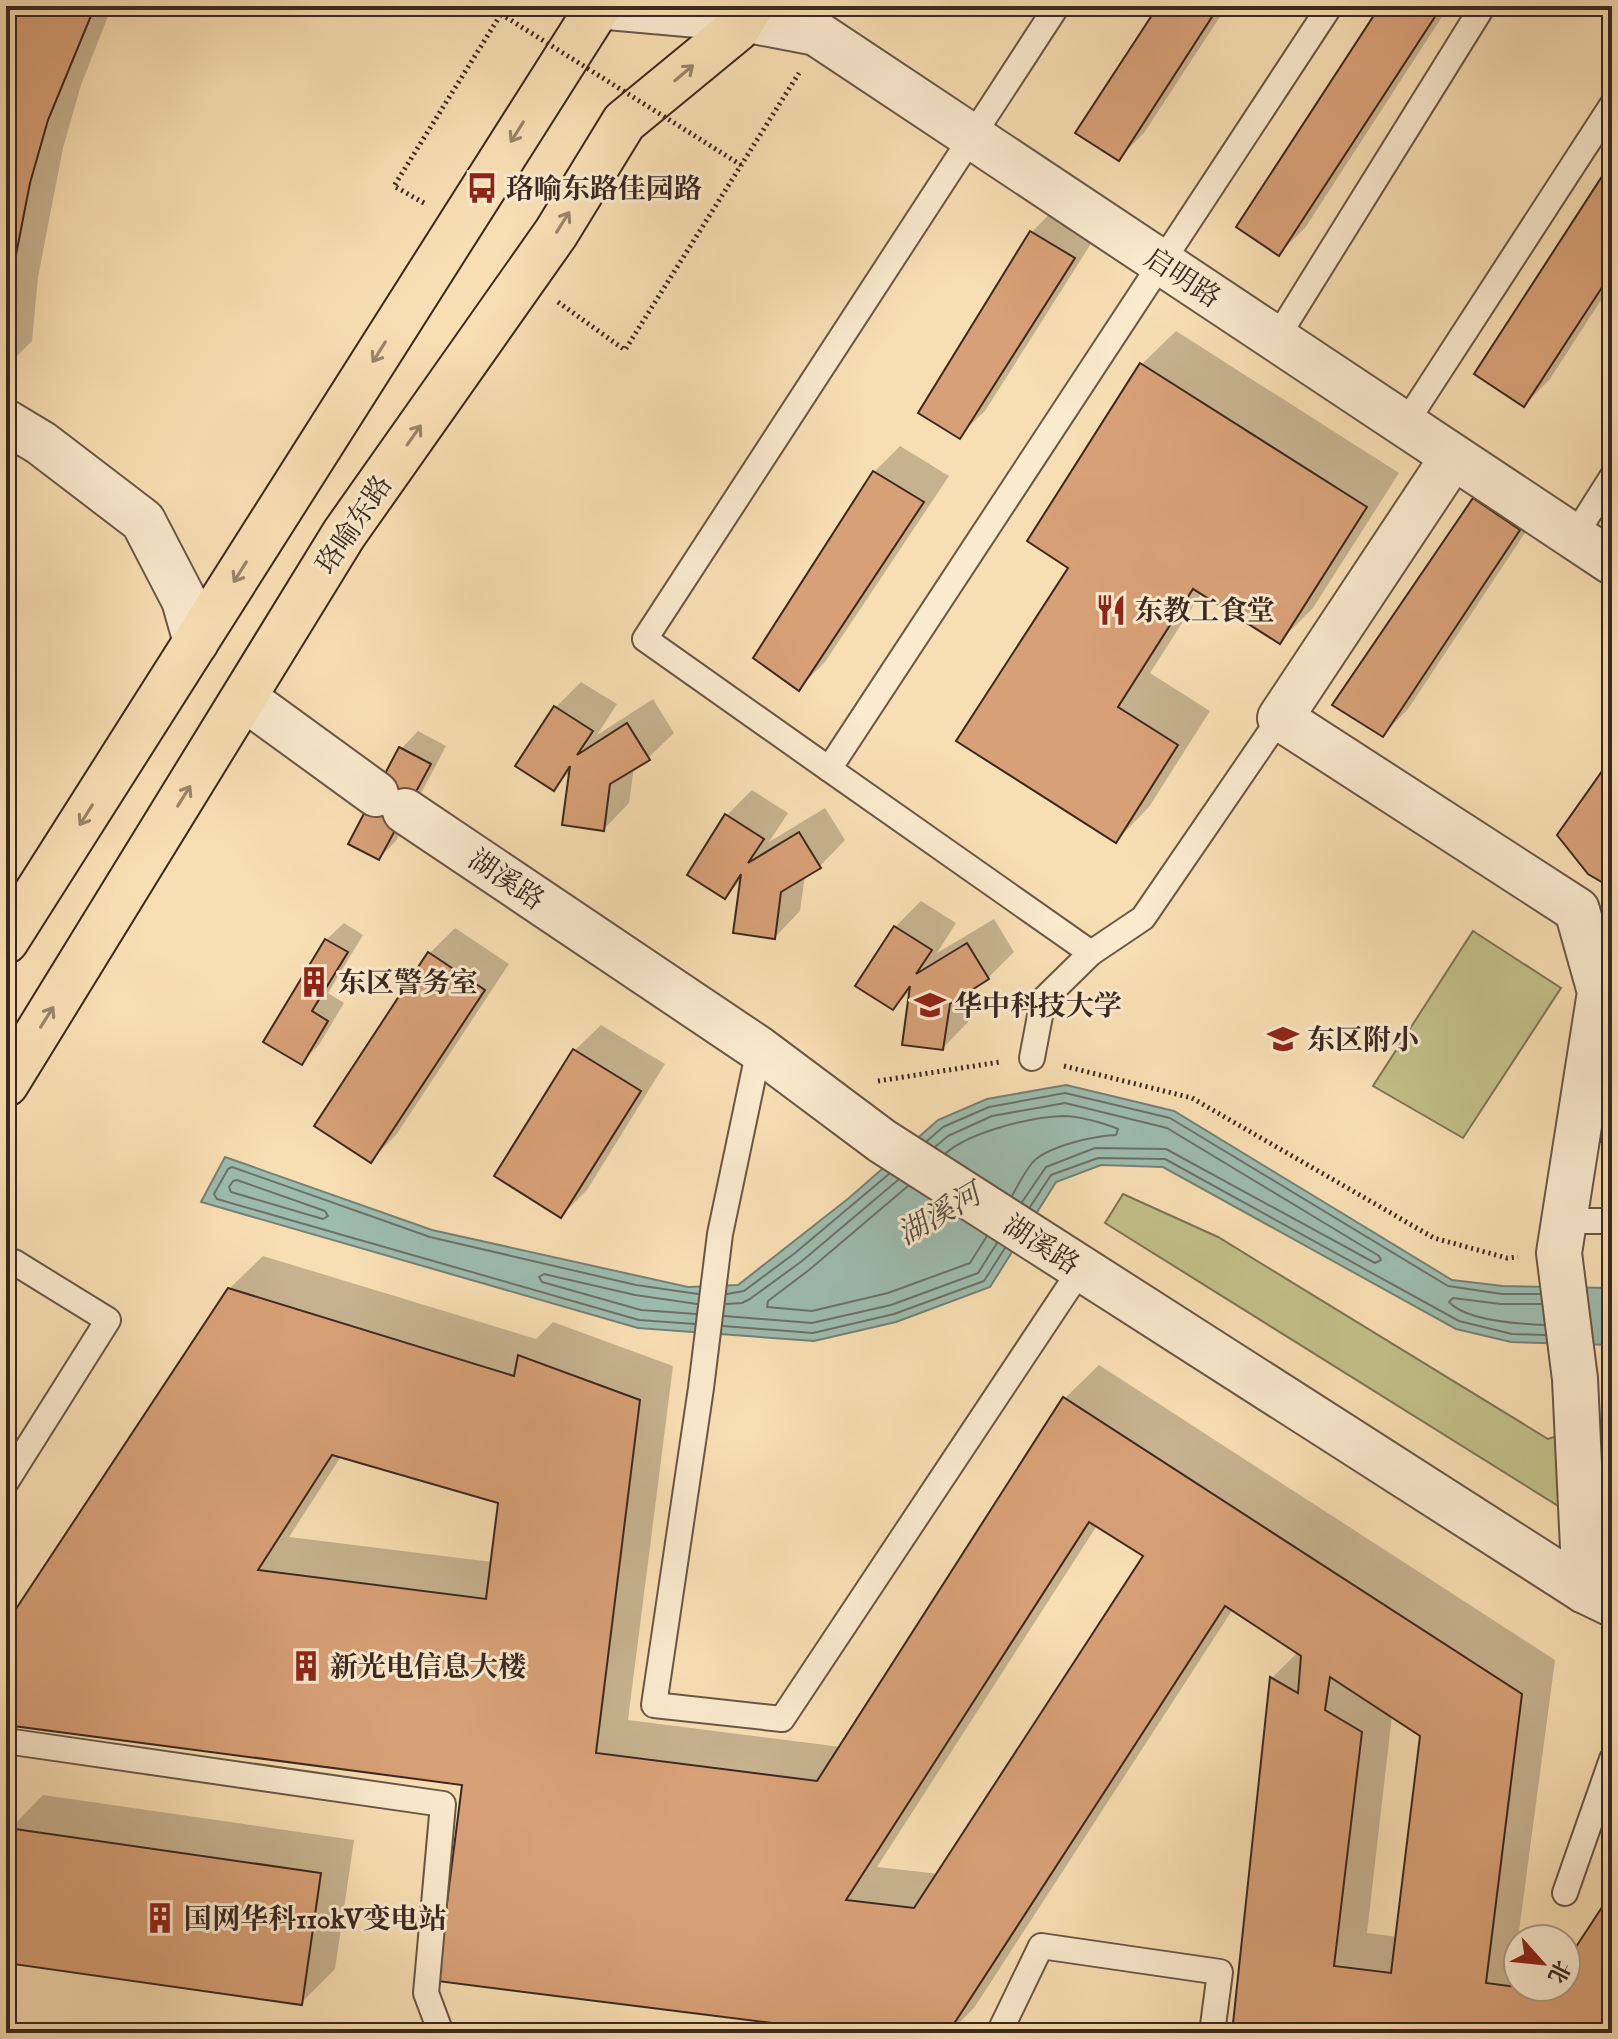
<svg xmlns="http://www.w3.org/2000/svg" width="1618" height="2039" font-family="'IM FELL English','Noto Serif SC',serif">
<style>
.green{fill:#c2c089;stroke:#7e7455;stroke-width:2}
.water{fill:#9dbcaf;stroke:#768176;stroke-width:2}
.shadow{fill:#0003;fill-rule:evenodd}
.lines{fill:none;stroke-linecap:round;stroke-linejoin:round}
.shore{stroke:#6c7268;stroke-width:2}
.building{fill:#d8a077;stroke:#3b2821;stroke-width:2;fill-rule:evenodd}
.service-casing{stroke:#6a5646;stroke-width:28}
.minor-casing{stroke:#6a5646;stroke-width:48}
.tertiary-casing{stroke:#6a5646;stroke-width:48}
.trunk-casing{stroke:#3b2821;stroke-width:48}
.path{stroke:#3b2821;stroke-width:5;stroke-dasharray:2 4;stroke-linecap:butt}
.service{stroke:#faeace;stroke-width:24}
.minor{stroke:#faeace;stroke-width:44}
.tertiary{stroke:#faeace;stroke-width:44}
.trunk{stroke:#f8dfb3;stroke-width:44}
.path-bridge{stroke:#3b2821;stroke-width:5;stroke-dasharray:2 4;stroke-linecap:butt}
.oneway{stroke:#9a846a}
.labels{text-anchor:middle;stroke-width:6;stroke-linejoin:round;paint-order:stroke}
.poi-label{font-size:28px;font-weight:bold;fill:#3b2821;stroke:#faeace;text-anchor:start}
.street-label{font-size:28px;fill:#3b2821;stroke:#faeace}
.water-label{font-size:30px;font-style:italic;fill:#544d44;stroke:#faeace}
</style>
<rect width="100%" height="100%" fill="#f8dfb3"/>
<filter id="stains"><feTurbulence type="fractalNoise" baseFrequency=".0025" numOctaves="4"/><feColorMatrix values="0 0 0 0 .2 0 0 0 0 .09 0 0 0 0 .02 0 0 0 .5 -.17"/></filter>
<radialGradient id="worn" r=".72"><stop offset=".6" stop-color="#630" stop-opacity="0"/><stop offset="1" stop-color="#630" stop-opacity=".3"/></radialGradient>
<!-- green -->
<g class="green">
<polygon points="1473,931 1561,988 1463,1138 1373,1086"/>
<polygon points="1123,1194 1218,1237 1548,1439 1612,1418 1612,1534 1579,1519 1105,1223"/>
</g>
<!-- water -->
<polygon class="water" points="1066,1085 1174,1111 1452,1280 1503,1286 1612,1288 1612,1345 1511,1342 1456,1329 1163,1167 1101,1165 1056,1182 990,1287 896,1322 814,1341 638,1328 201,1202 225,1157 432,1230 688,1287 738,1285 849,1198 938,1120 987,1099"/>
<!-- shadow -->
<g class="shadow">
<polygon points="10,6 112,6 81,85 63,148 38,277 32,341 6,367 6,16"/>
<polygon points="1160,6 1227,6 1144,133 1119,158"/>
<polygon points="1383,6 1449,6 1305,228 1279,253"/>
<polygon points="1612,165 1612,283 1550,379 1524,405"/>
<polygon points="1057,206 1099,231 985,411 959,436 1032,232"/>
<polygon points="1176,331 1399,473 1313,608 1279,642 1202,592 1150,673 1210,711 1149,807 1116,841 1071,567 1142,364"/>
<polygon points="900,446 949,476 825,662 799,688 874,472"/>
<polygon points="1500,474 1544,504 1408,709 1383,735 1474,499"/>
<polygon points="581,682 617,704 597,735 653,699 674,733 648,758 634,767 629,803 604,829 572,770 553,788 555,708"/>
<polygon points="418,731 446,746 396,841 379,858 401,749"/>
<polygon points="752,790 788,813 769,842 825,808 845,840 820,866 805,875 800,911 775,937 742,879 725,897 727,815"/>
<polygon points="921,901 956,923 937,953 994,919 1014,952 988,978 974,987 968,1022 943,1048 911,990 893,1008 895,927"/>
<polygon points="344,923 363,935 328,993 344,1003 319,1045 302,1062 326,940"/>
<polygon points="455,928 509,964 396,1135 370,1161 429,954"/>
<polygon points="601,1025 665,1064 587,1190 561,1216 575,1050"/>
<path d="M263,1256L536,1339L553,1322L673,1366L628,1720L841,1747L1065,1398L1099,1365L1555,1660L1518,1939V1987H1566V1956L1572,1957L1612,1896V2033H1234L1272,1678L1298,1652L1233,1609L974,2008L949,2033H867L464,1783L6,1723V1627L229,1289ZM342,1455L500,1502L492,1562L289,1537ZM1098,1524L1146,1555L939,1874L877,1867ZM1392,1715L1422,1735L1398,1937L1367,1933Z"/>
<polygon points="43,1795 354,1840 335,1969 301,2003 6,1961 6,1852 10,1829"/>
</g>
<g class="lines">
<!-- shore -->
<g class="shore">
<polyline points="927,1141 943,1127 989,1107 1065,1093 1170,1118 1448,1286 1502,1294 1540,1294"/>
<polyline points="935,1147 948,1136 992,1116 1065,1103 1167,1128 1379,1256 1381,1260 1375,1263 1166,1149 1095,1148 1046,1167 1022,1202"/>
<path d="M946,1153C970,1132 1031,1117 1063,1116C1079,1116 1104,1123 1118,1129L1116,1135C1094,1136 1047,1146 1032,1163C1024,1173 1018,1185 1012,1196"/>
<polygon points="237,1180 325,1211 328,1216 323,1219 231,1192 229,1187 233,1181"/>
<polyline points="908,1186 809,1270 768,1301 767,1307 812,1311 888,1293 970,1263 987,1236"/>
<polyline points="1030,1207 1051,1175 1098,1158 1165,1159 1459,1321 1512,1334 1545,1335"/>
<polyline points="727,1294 744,1291 795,1253 889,1174"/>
<polyline points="726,1304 742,1303 750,1299 802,1261 898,1180"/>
<path d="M1541,1304H1501L1453,1298L1449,1302C1466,1321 1519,1324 1544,1325"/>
<polyline points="696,1314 641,1310 542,1282 539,1277 544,1274 635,1295 697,1304"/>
<polyline points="724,1316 812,1323 891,1305 978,1273 997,1243"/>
<polyline points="695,1324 639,1320 217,1199 214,1194 228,1169 232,1167 430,1237 636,1285 698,1294"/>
<polyline points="723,1326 813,1333 894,1314 984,1281 1005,1248"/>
</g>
</g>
<!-- building -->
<g class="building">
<polygon points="7,6 95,6 48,120 30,183 6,306"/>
<polygon points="1158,6 1219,6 1119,161 1075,133"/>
<polygon points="1380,6 1442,6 1279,256 1236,227"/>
<polygon points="1612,161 1612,272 1524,407 1474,374"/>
<polygon points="1030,231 1075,258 960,439 918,413"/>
<polygon points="1140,363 1367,507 1280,644 1193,589 1118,707 1178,745 1116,843 956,741 1068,568 1027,541"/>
<polygon points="873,471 924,502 799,691 753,658"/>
<polygon points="1473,498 1520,530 1383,737 1332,705"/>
<polygon points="554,706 593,731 577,755 627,723 650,760 610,784 604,831 562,825 570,766 554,791 515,766"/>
<polygon points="399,747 431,764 379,860 348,844"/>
<polygon points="1612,757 1612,888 1588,874 1557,835"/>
<polygon points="725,814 764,839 748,863 799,832 821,868 781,892 775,939 733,933 741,874 725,899 687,875"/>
<polygon points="894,926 932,950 916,974 967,943 989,979 950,1004 943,1050 902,1045 910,986 893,1010 855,986"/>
<polygon points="325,939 348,952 312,1011 328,1021 302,1065 263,1042"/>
<polygon points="428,952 485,990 371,1163 314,1126"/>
<polygon points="573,1049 641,1091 561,1218 494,1176"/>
<polygon points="1612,1121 1612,1150 1598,1140"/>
<path d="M228,1288L514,1376L518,1355L640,1400L596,1753L817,1781L1063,1397L1522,1694L1486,1983L1547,1991L1549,1987H1566V1962L1612,1892V2033H1232L1270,1677L1298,1693L1301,1656L1225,1606L948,2033H851L437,1981L462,1785L6,1725V1624ZM332,1455L498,1503L486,1599L258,1570ZM1089,1522L1143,1556L914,1908L846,1900ZM1330,1677L1420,1736L1391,1973L1334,1966L1362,1732L1325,1710Z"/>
<polygon points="8,1828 321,1873 302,2005 6,1963"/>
</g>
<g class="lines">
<defs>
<g id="service">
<polyline points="1276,339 1483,6"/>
<polyline points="1405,424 1612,105"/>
<polyline points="1574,537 1612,477"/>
<polyline points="829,769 645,639 1057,6"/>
<polyline points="1091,953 829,769 1330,6"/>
<polyline points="759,1049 720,1234 701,1388 654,1705 782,1719 1081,1269"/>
<polyline points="1032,1058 1043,1000 1091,953 1143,918 1280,718"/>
<polyline points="1565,1221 1612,1221"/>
<polyline points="6,1482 108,1320 14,1262"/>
<polyline points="6,1741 443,1804 426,1993 441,2033"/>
<polyline points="1565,1893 1612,1759"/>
<polyline points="999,2033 1041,1946 1220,1972 1212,2033"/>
</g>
<g id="minor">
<polyline points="743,19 816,33 1612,562"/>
<polyline points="6,422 41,443 143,521 184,600 196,642"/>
<polyline points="1453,457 1280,718 1577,910 1600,992 1559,1253 1575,1379 1585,1591"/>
<polyline points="244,698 376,794"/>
<polyline points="405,811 759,1049 882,1141 1585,1591 1612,1604"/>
</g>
<polyline id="tertiary" points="597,6 743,19"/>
<g id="trunk">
<polyline points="6,941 599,6"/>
<polyline points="6,1084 344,534 556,233 624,122 737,29 751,6"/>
</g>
</defs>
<!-- service casing -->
<use href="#service" class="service-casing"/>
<!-- minor casing -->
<use href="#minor" class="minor-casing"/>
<!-- tertiary casing -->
<use href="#tertiary" class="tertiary-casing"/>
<!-- trunk casing -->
<use href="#trunk" class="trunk-casing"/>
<!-- path -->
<g class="path">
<polyline points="424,203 394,186 506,6"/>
<polyline points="558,302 625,350 799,73"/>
<polyline points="1064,1066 1192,1098 1434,1238 1507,1258 1518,1257"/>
<polyline points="878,1081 1000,1062"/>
</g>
<!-- service -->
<use href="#service" class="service"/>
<!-- minor -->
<use href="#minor" class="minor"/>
<!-- tertiary -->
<use href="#tertiary" class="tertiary"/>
<!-- trunk -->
<use href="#trunk" class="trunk"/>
<!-- path-bridge -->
<polyline class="path-bridge" points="501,14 741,165"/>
</g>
<!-- one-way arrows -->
<defs><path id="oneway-shaft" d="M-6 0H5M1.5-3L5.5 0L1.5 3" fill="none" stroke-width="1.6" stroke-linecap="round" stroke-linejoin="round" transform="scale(2)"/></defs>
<g class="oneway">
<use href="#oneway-shaft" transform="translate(684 73) rotate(-40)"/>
<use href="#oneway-shaft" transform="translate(517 132) rotate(122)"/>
<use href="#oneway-shaft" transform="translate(563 222) rotate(-58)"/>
<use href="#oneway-shaft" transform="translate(379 352) rotate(122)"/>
<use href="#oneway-shaft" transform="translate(414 435) rotate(-55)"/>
<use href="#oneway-shaft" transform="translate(240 572) rotate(122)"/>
<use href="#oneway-shaft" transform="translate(184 796) rotate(-58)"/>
<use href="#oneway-shaft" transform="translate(86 815) rotate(122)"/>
<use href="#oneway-shaft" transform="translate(47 1017) rotate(-58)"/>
</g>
<!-- icons -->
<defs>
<symbol id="bus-bare" viewBox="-9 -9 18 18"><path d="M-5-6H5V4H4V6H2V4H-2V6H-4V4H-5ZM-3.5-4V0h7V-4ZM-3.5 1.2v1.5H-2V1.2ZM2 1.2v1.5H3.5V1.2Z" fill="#8f2418" stroke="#faeace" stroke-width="2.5" paint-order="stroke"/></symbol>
<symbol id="restaurant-bare" viewBox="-9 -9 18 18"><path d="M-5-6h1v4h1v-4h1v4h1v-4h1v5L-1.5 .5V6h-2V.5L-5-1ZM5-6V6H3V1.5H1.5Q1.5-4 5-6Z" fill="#8f2418" stroke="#faeace" stroke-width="2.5" paint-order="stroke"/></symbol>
<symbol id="building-bare" viewBox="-9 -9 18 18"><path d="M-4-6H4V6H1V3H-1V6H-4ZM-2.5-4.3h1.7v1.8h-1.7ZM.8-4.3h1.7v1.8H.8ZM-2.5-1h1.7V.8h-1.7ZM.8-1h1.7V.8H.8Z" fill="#8f2418" stroke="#faeace" stroke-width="2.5" paint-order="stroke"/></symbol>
<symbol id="university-bare" viewBox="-9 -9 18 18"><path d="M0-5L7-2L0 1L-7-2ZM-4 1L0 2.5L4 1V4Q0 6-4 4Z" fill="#8f2418" stroke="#faeace" stroke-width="2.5" paint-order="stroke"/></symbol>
<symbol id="school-bare" viewBox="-9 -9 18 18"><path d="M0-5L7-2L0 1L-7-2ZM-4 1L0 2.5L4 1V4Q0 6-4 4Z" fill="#8f2418" stroke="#faeace" stroke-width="2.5" paint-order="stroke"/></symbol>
</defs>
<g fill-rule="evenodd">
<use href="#bus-bare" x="460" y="166" width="44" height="44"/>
<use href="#restaurant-bare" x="1089" y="588" width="44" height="44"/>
<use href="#building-bare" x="292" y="960" width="44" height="44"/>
<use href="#university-bare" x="908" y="983" width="44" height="44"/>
<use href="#school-bare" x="1261" y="1017" width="44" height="44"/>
<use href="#building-bare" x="284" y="1644" width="44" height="44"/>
<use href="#building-bare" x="138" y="1896" width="44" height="44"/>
</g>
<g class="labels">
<!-- poi labels -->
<g class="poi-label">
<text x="506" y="198">珞喻东路佳园路</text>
<text x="1135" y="620">东教工食堂</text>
<text x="338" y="992">东区警务室</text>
<text x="954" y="1015">华中科技大学</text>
<text x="1307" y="1049">东区附小</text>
<text x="330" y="1676">新光电信息大楼</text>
<text x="184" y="1928">国网华科110kV变电站</text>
</g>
<!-- street labels -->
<g class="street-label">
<text transform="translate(1183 277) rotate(33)" y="10">启明路</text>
<text transform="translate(353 524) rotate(-56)" y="10">珞喻东路</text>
<text transform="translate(507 879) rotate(34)" y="10">湖溪路</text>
<text transform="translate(1042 1244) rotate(33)" y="10">湖溪路</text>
</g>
<!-- water labels -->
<g class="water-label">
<text transform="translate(939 1214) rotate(-30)" y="10">湖溪河</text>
</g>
</g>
<!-- margin -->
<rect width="1618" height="2039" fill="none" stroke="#f8dfb3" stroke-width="32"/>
<rect x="8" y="8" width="1602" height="2023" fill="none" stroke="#3b2821" stroke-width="4"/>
<rect x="16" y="16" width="1586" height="2007" fill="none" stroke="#3b2821" stroke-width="2"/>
<!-- north arrow -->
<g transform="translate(1542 1963) rotate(117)"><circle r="38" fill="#faeace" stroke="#ae9c89" stroke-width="2"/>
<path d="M0-6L14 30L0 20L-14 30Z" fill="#8f2418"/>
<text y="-12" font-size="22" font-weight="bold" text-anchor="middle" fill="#3b2821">北</text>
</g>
<rect width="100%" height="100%" filter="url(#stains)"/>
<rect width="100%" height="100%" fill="url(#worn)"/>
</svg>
